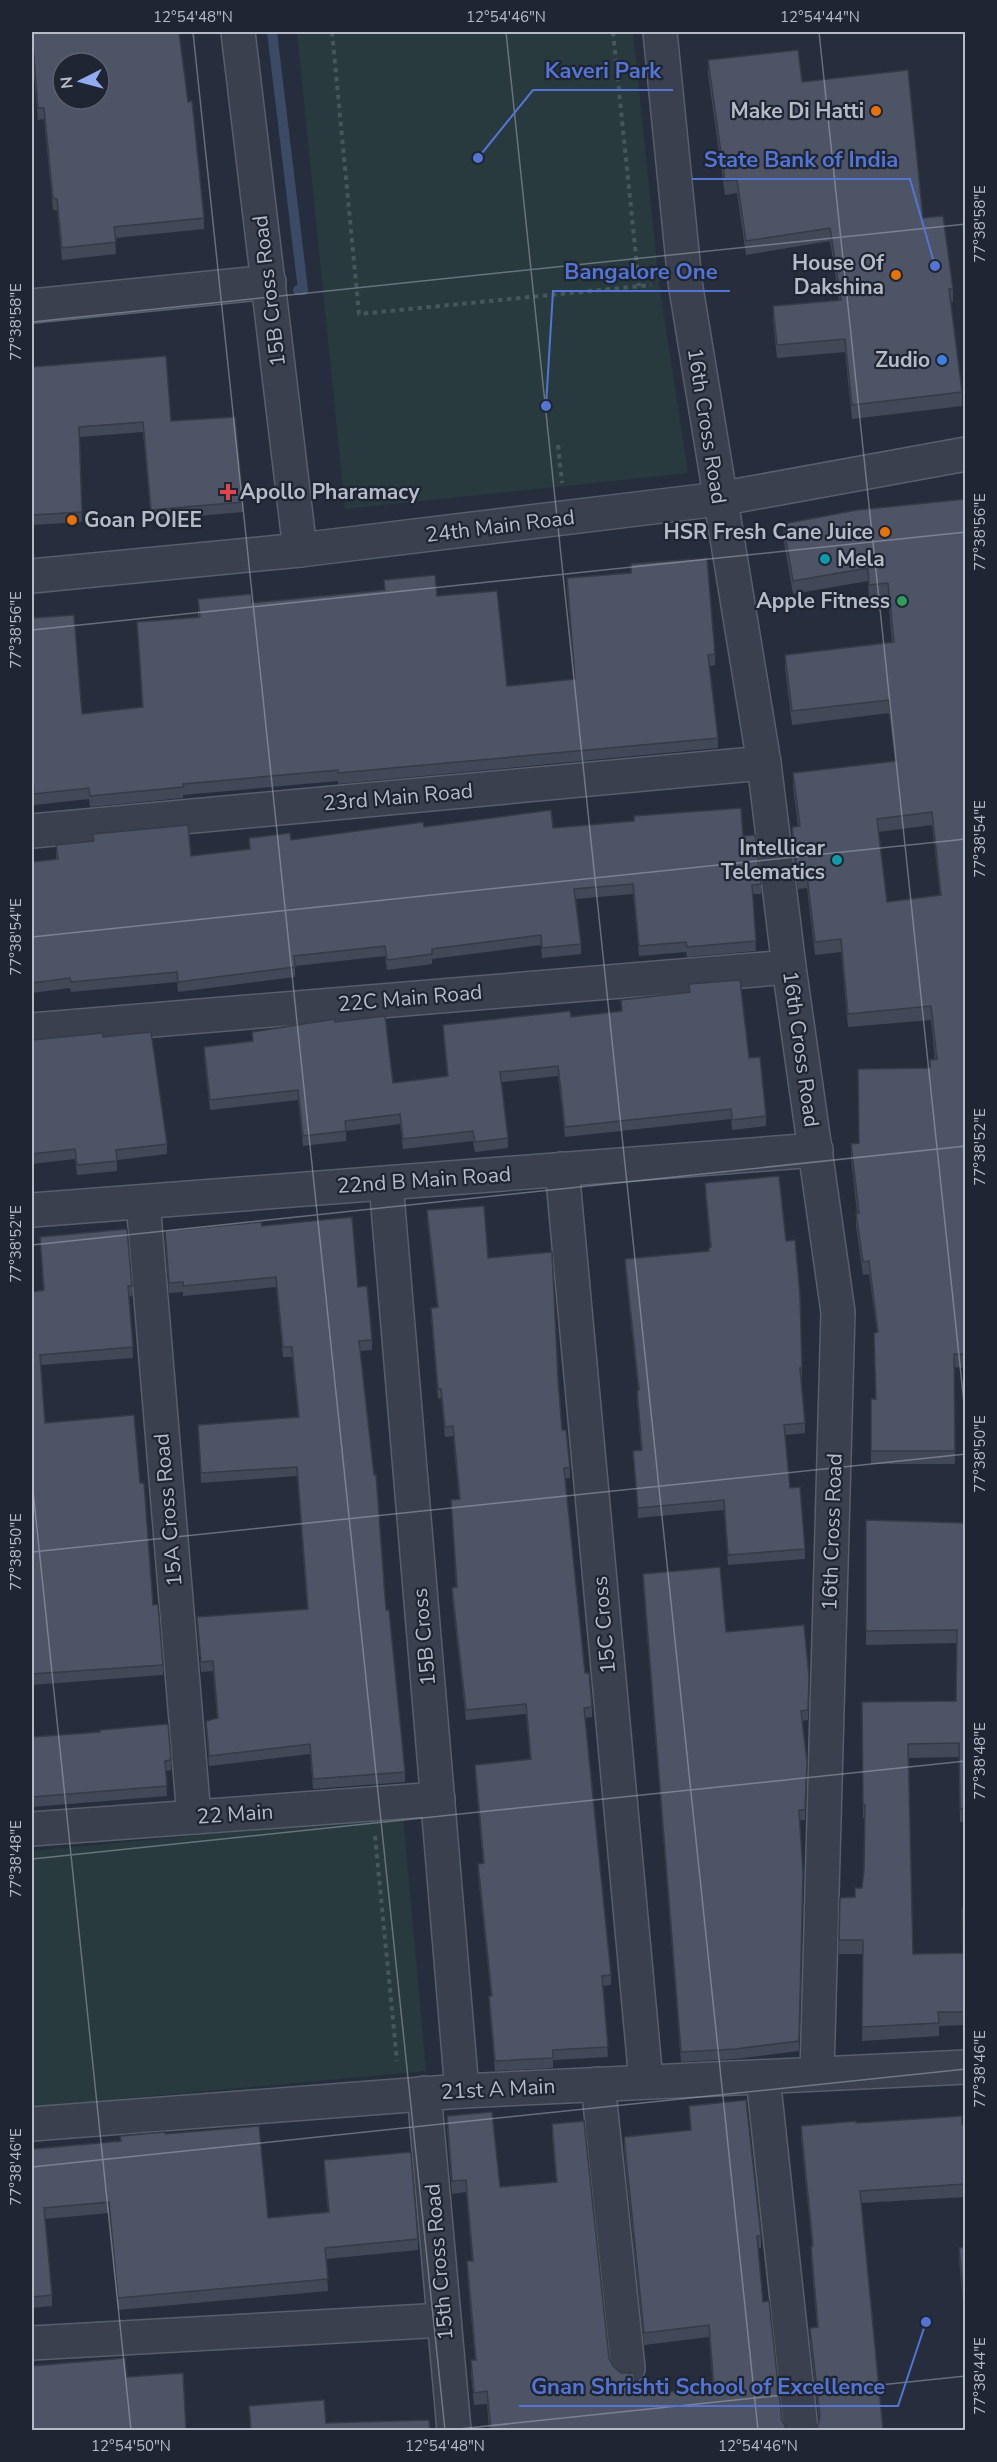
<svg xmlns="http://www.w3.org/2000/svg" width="997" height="2462" font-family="'Nunito Sans',sans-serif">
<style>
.green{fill:#283a3e}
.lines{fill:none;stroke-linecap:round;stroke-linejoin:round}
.stream{stroke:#3c4a65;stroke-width:10}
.minor-casing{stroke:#585e6b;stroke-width:36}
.path{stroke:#46575b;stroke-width:4;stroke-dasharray:4.5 4.5;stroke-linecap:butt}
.minor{stroke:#3a404d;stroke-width:33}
.wall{fill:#414858;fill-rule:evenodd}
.building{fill:#4c5466;stroke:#353b47;stroke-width:1.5;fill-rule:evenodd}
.ticks{fill:none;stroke:#b6bbc8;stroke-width:1.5;stroke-opacity:0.45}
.food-dot{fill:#e8710a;stroke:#1f2532;stroke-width:2}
.shop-dot{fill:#3f7fe0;stroke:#1f2532;stroke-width:2}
.health-dot{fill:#e0444e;stroke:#1f2532;stroke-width:2}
.culture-dot{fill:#0f9aa8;stroke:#1f2532;stroke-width:2}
.leisure-dot{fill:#2e9e5b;stroke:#1f2532;stroke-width:2}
.labels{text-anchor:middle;stroke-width:4.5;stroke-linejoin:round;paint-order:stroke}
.poi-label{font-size:21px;font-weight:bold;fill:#b6bbc8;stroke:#1f2532;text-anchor:end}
.street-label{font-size:21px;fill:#b6bbc8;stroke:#1f2532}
.leader{fill:none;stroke:#5374d2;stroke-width:2}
.callout-dot{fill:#5374d2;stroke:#1f2532;stroke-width:2}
.callout-label{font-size:22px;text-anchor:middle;font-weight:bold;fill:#5374d2;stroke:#1f2532;stroke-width:4.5;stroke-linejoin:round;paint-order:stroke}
.neatline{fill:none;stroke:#b6bbc8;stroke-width:2}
.ticks-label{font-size:15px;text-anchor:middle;fill:#b6bbc8}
</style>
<rect width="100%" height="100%" fill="#262e3d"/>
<!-- green -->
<g class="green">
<polygon points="297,32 633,32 659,284 688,473 345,509"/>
<polygon points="403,1816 426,2071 32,2107 32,1851"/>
</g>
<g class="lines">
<!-- stream -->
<polyline class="stream" points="272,32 303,290 298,290"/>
<defs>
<g id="minor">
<polyline points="238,32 300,550"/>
<polyline points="660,32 685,282 764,763 789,967 838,1312 817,2073"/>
<polyline points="32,306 269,282"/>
<polyline points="32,576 300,550 719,499 966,454"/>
<polyline points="32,831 764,763"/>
<polyline points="32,1030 789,967"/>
<polyline points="562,1169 646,2081"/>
<polyline points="386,1183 462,2091"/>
<polyline points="143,1202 194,1817"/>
<polyline points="32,1210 816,1150"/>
<polyline points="32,1829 438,1799"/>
<polyline points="763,2077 801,2430"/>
<polyline points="598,2084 628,2368"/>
<polyline points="424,2093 454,2430"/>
<polyline points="32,2124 462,2091 966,2067"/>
<polyline points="32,2343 444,2320"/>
</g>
</defs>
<!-- minor casing -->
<use href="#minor" class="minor-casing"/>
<!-- path -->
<g class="path">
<polyline points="332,32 359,314 651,285"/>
<polyline points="613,32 639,286"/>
<polyline points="558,445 562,483"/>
<polyline points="375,1836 397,2061"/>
</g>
<!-- minor -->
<use href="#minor" class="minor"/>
</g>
<!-- wall -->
<g class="wall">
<polygon points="32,32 204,218 204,229 115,238 116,254 62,260 57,210 53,210 44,119 38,120 32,51"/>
<polygon points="708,60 802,82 923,218 953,289 953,302 951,302 962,392 962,406 852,419 845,352 777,358 773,320 773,306 839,300 830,241 746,255 737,193 725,195 708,74"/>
<polygon points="32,367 171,421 243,502 243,512 151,520 143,432 80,437 82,522 32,525"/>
<path d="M966,499V1368L954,1367L955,1464H871V1399H875L877,1332L869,1274L863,1275L856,1226V1213H857L851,1157V1144L859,1143L930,1068V1060L935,1059L931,1020L848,1027L841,952L815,955L807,888L798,889L792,840V827L798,826L793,786V773L895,761L889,713L792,725L785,668V655L892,642L888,596L869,598L868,581L793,594L783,537V524ZM932,825L940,895L887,902L878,832Z"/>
<polygon points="631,564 715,654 715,665 710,666 718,738 718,748 338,784 338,781 183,795 183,798 90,807 89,799 34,805 32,774 32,618 82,714 142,707 137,622 198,617 198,599 252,603 384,590 384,580 437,596 507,686 574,679 567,589 567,578 631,573"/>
<polygon points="424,827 553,828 743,836 761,884 761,894 753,894 756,951 687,957 686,952 639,956 633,894 576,899 581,944 581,954 542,958 541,945 432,959 432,964 387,970 385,956 295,966 295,977 178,992 177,982 71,992 70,988 32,993 32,862 56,859 56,845 93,841 93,834 191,856 249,850 249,838 291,840"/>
<polygon points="689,984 749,1058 766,1116 766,1126 732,1130 731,1119 565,1137 558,1076 502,1082 508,1138 508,1148 475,1152 473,1141 403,1149 400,1124 346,1131 346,1141 303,1146 298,1100 210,1110 204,1057 204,1047 252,1041 252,1032 335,1022 393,1083 447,1076 443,1035 443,1025 571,1017 621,1011 621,1000 689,992"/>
<polygon points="103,1037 167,1144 167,1154 117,1160 117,1171 77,1175 75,1159 32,1164 32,1040"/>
<polygon points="705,1183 786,1241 802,1368 802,1378 801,1378 805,1423 805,1433 785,1435 790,1488 805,1549 805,1559 728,1565 724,1510 638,1518 633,1451 641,1450 637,1400 637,1390 638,1390 625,1269 625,1259 709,1252 710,1247 705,1193"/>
<polygon points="427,1210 488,1258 558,1378 562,1430 570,1468 570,1478 565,1478 585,1673 592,1707 592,1717 585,1718 611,1975 611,1985 603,1986 608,2057 553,2060 553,2068 495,2071 489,2006 489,1996 491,1996 478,1874 478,1864 483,1863 475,1775 475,1765 530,1759 526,1714 466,1720 452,1598 452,1588 456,1587 451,1500 459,1500 453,1436 445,1437 441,1398 438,1399 431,1318 431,1308 437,1307 427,1220"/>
<polygon points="262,1226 358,1287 372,1340 372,1350 360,1351 386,1610 405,1772 405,1782 313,1789 310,1754 209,1766 206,1721 217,1718 213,1671 201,1672 197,1617 307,1609 297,1476 201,1483 198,1425 298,1417 292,1357 283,1357 276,1287 183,1296 183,1292 169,1293 165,1231"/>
<polygon points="40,1237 132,1286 132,1296 129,1297 133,1358 41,1365 45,1423 140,1483 153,1605 163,1665 163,1675 32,1685 32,1292 43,1290"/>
<polygon points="866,1520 966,1523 966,1822 960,1822 959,1757 909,1758 913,1954 962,1953 966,1908 966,2025 939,2026 939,2036 862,2041 863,1954 839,1954 840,1898 855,1897 862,1888 864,1869 865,1818 863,1818 862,1702 956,1701 957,1643 866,1645"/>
<polygon points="643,1574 726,1632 809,1677 808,1720 802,1721 807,1762 805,1820 800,1820 799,2051 735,2059 681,2062 643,1584"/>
<polygon points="32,1737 171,1760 171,1770 166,1771 167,1796 32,1807"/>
<polygon points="689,2106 761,2236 761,2248 758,2248 763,2302 782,2420 786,2428 788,2430 489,2430 487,2404 474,2405 471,2373 471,2360 475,2360 467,2273 467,2261 472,2261 466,2192 452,2194 447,2128 447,2116 500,2187 556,2182 552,2136 552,2124 609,2358 613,2366 636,2395 713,2388 709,2337 644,2345 624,2150 624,2137 690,2130"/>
<polygon points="856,2123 966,2124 966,2197 861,2203 818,2426 819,2420 810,2340 810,2328 817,2327 811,2258 812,2246 801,2138 801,2126"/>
<polygon points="165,2134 268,2218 328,2212 324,2172 324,2160 418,2239 418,2250 326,2259 328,2291 118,2310 109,2213 45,2219 52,2295 52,2306 32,2308 32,2149 120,2141"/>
<polygon points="966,2247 966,2330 959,2260 959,2248"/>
</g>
<!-- building -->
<g class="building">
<path d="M32,32H179L188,102L192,101L204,218L114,227L116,242L62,248L57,199L53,198L44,108H38ZM63,63H99V99H63Z"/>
<polygon points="798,50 802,82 908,70 923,218 943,216 953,289 949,289 962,392 852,405 845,339 777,345 773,306 841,300 830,228 746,241 737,180 725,181 708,60"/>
<polygon points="166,356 171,421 235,417 243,502 151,510 143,422 79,427 82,512 32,515 32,367"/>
<path d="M966,499V1354H954L955,1451H871V1399H876L874,1333L878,1332L869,1261L863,1262L856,1213H859L851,1144L859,1143L858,1069L930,1068V1060L937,1059L931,1006L848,1014L841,939L815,942L807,875L798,876L792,827L800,826L793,773L896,761L889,700L792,711L785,655L894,642L888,583L869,585L868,568L793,581L783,524L857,510ZM932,812L941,895L887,902L877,819Z"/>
<polygon points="707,558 715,654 708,655 718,738 338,773 338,770 183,784 183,787 90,796 89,788 34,794 32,763 32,618 74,615 82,714 143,707 137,622 200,617 198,599 251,594 252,603 385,590 384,580 435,575 437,596 497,591 507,686 575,679 567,578 631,573 631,564"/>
<polygon points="741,808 743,836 755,835 761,884 752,885 756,941 687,947 686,942 639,946 633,884 574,889 581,944 542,948 541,935 432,949 432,954 387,960 385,946 294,956 295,967 178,982 177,972 71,982 70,978 32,983 32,862 58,859 56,845 94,841 93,834 188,825 191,856 250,849 249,838 290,833 291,840 423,822 424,827 551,810 553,828 634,821 634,816"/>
<polygon points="740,980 749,1058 760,1057 766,1116 732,1120 731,1109 565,1127 558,1066 500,1072 508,1138 475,1142 473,1131 403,1139 400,1114 345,1121 346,1131 303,1136 298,1090 210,1100 204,1047 253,1041 252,1032 335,1019 335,1022 385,1016 393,1083 448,1076 443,1025 570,1011 571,1017 622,1011 621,1000 690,992 689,984"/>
<polygon points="151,1032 167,1144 116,1150 117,1161 77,1165 75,1149 32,1154 32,1040 102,1033 103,1037"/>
<polygon points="779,1176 786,1241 795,1240 800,1295 802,1368 800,1368 805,1423 784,1425 790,1488 800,1487 805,1549 728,1555 724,1500 638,1508 633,1451 642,1450 637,1390 639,1390 625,1259 709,1251 709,1247 711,1247 705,1183"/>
<polygon points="484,1206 488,1258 552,1252 558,1378 562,1430 566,1430 570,1468 564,1468 585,1673 589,1673 592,1707 584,1708 611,1975 602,1976 608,2047 553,2050 553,2058 495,2061 489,1996 492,1996 478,1864 484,1863 475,1765 531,1759 526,1704 466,1710 452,1588 457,1587 451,1500 460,1499 453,1426 445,1427 441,1389 438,1389 431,1308 438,1307 427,1210"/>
<polygon points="352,1217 358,1287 367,1286 372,1340 359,1341 374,1475 376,1474 386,1610 389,1610 405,1772 313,1779 310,1744 209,1756 206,1721 218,1718 213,1661 201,1662 197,1617 308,1609 297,1467 201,1473 198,1425 299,1417 292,1347 283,1347 276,1277 183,1286 183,1282 169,1283 165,1231 261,1222 262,1226"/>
<polygon points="127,1229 132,1286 128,1286 133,1347 40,1355 45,1423 134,1415 140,1483 144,1483 153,1605 158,1604 163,1665 32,1674 32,1292 44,1290 40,1237"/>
<polygon points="866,1520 966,1523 966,1808 960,1809 959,1743 908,1744 913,1954 963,1953 962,1908 966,1908 966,2012 938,2012 939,2023 862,2027 863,1940 839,1940 840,1898 855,1897 855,1888 862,1888 864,1869 865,1805 863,1805 862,1702 956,1701 957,1630 866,1631"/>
<polygon points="720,1567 726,1632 804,1625 809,1677 808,1710 801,1711 807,1762 805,1810 799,1810 803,1874 799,2041 735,2049 681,2052 643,1574"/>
<polygon points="168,1724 171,1760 165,1761 167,1786 32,1797 32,1737 100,1732 100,1730"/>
<polygon points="746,2100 761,2236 757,2236 763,2302 769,2301 782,2420 786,2428 788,2430 491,2430 487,2391 474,2393 471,2360 476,2360 467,2261 473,2261 466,2180 452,2181 447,2116 492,2112 500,2187 557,2182 552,2124 584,2121 609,2358 613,2366 621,2373 634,2373 636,2395 714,2388 709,2325 644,2333 624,2137 691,2130 689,2106"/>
<polygon points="962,2116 962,2124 966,2124 966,2184 860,2191 883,2430 814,2430 818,2426 820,2416 810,2328 818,2327 811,2246 813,2246 801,2126 856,2121 856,2123"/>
<polygon points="259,2126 268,2218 329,2212 324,2160 411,2152 418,2239 325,2248 328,2279 118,2298 109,2202 44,2208 52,2295 32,2297 32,2149 121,2141 120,2136 165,2132 165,2134"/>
<polygon points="966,2247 966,2318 959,2248"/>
<polygon points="125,2358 127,2377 183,2373 186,2430 32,2430 32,2366"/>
<polygon points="324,2400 326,2423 429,2420 430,2430 251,2430 249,2406"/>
</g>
<!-- ticks -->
<path class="ticks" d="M193,32L445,2430M506,32L758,2430M819,32L966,1422M32,322L966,224M32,630L966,532M32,937L966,839M32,1245L966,1146M32,1481L131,2430M32,1552L966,1454M32,1859L966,1761M32,2167L966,2069M449,2430L966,2376"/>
<!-- markers -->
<g class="food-dot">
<circle cx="876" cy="111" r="6"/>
<circle cx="896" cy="275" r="6"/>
<circle cx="72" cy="520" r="6"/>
<circle cx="885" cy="532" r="6"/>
</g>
<circle class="shop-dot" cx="942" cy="360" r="6"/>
<path class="health-dot" d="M225 483h6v6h6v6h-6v6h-6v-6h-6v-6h6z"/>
<g class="culture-dot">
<circle cx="825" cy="559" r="6"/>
<circle cx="837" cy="860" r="6"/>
</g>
<circle class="leisure-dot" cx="902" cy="601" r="6"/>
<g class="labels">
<!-- poi labels -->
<g class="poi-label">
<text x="864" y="118">Make Di Hatti</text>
<text x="884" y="270">House Of<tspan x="884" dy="24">Dakshina</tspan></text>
<text x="930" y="367">Zudio</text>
<text x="240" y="499" text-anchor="start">Apollo Pharamacy</text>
<text x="84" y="527" text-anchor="start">Goan POIEE</text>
<text x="873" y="539">HSR Fresh Cane Juice</text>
<text x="837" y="566" text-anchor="start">Mela</text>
<text x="890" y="608">Apple Fitness</text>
<text x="825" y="855">Intellicar<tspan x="825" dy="24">Telematics</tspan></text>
</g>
<!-- street labels -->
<g class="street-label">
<text transform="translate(269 291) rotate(-97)" y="7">15B Cross Road</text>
<text transform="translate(707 426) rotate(81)" y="7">16th Cross Road</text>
<text transform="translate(500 526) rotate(-7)" y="7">24th Main Road</text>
<text transform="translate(398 797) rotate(-5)" y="7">23rd Main Road</text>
<text transform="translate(410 998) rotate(-5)" y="7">22C Main Road</text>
<text transform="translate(801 1049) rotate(82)" y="7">16th Cross Road</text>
<text transform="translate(424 1180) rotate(-4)" y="7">22nd B Main Road</text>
<text transform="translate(168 1510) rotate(-95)" y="7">15A Cross Road</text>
<text transform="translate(832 1532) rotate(-88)" y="7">16th Cross Road</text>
<text transform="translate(604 1625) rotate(-95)" y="7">15C Cross</text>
<text transform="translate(424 1637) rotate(-95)" y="7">15B Cross</text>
<text transform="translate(235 1814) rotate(-4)" y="7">22 Main</text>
<text transform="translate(498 2089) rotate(-3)" y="7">21st A Main</text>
<text transform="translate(439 2262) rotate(-95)" y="7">15th Cross Road</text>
</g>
</g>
<!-- callouts -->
<path class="leader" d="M478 158L533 90H673M935 266L910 179H692M546 406L553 291H730M926 2322L898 2406H519"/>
<g class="callout-dot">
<circle cx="478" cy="158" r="6"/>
<circle cx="935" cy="266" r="6"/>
<circle cx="546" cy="406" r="6"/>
<circle cx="926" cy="2322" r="6"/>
</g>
<g class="callout-label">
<text x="603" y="78">Kaveri Park</text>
<text x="801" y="167">State Bank of India</text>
<text x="641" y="279">Bangalore One</text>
<text x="708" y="2394">Gnan Shrishti School of Excellence</text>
</g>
<!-- border -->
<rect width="997" height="2462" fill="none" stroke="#1f2532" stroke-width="66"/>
<!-- north arrow -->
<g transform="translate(81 81) rotate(264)"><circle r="28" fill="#1f2532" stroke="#5b616e" stroke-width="1.5"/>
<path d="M0-4.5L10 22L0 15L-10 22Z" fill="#91adf2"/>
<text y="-9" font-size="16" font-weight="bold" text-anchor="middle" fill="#b6bbc8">N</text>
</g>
<rect x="33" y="33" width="931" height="2396" class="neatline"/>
<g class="ticks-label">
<text x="193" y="22">12°54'48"N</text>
<text x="506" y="22">12°54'46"N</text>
<text x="820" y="22">12°54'44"N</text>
<text transform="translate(980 224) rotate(-90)" y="5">77°38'58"E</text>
<text transform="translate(16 322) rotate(-90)" y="5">77°38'58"E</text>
<text transform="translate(980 532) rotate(-90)" y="5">77°38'56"E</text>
<text transform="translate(16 630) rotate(-90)" y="5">77°38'56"E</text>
<text transform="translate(980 839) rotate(-90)" y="5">77°38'54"E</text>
<text transform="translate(16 937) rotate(-90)" y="5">77°38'54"E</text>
<text transform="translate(980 1147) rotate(-90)" y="5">77°38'52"E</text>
<text transform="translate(16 1244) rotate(-90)" y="5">77°38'52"E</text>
<text transform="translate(980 1454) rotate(-90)" y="5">77°38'50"E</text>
<text transform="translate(16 1552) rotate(-90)" y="5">77°38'50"E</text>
<text transform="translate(980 1761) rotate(-90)" y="5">77°38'48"E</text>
<text transform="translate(16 1859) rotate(-90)" y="5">77°38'48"E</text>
<text transform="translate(980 2069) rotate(-90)" y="5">77°38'46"E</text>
<text transform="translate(16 2167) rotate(-90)" y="5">77°38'46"E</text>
<text transform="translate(980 2376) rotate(-90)" y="5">77°38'44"E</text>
<text x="131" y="2451">12°54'50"N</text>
<text x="445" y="2451">12°54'48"N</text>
<text x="758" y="2451">12°54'46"N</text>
</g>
</svg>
